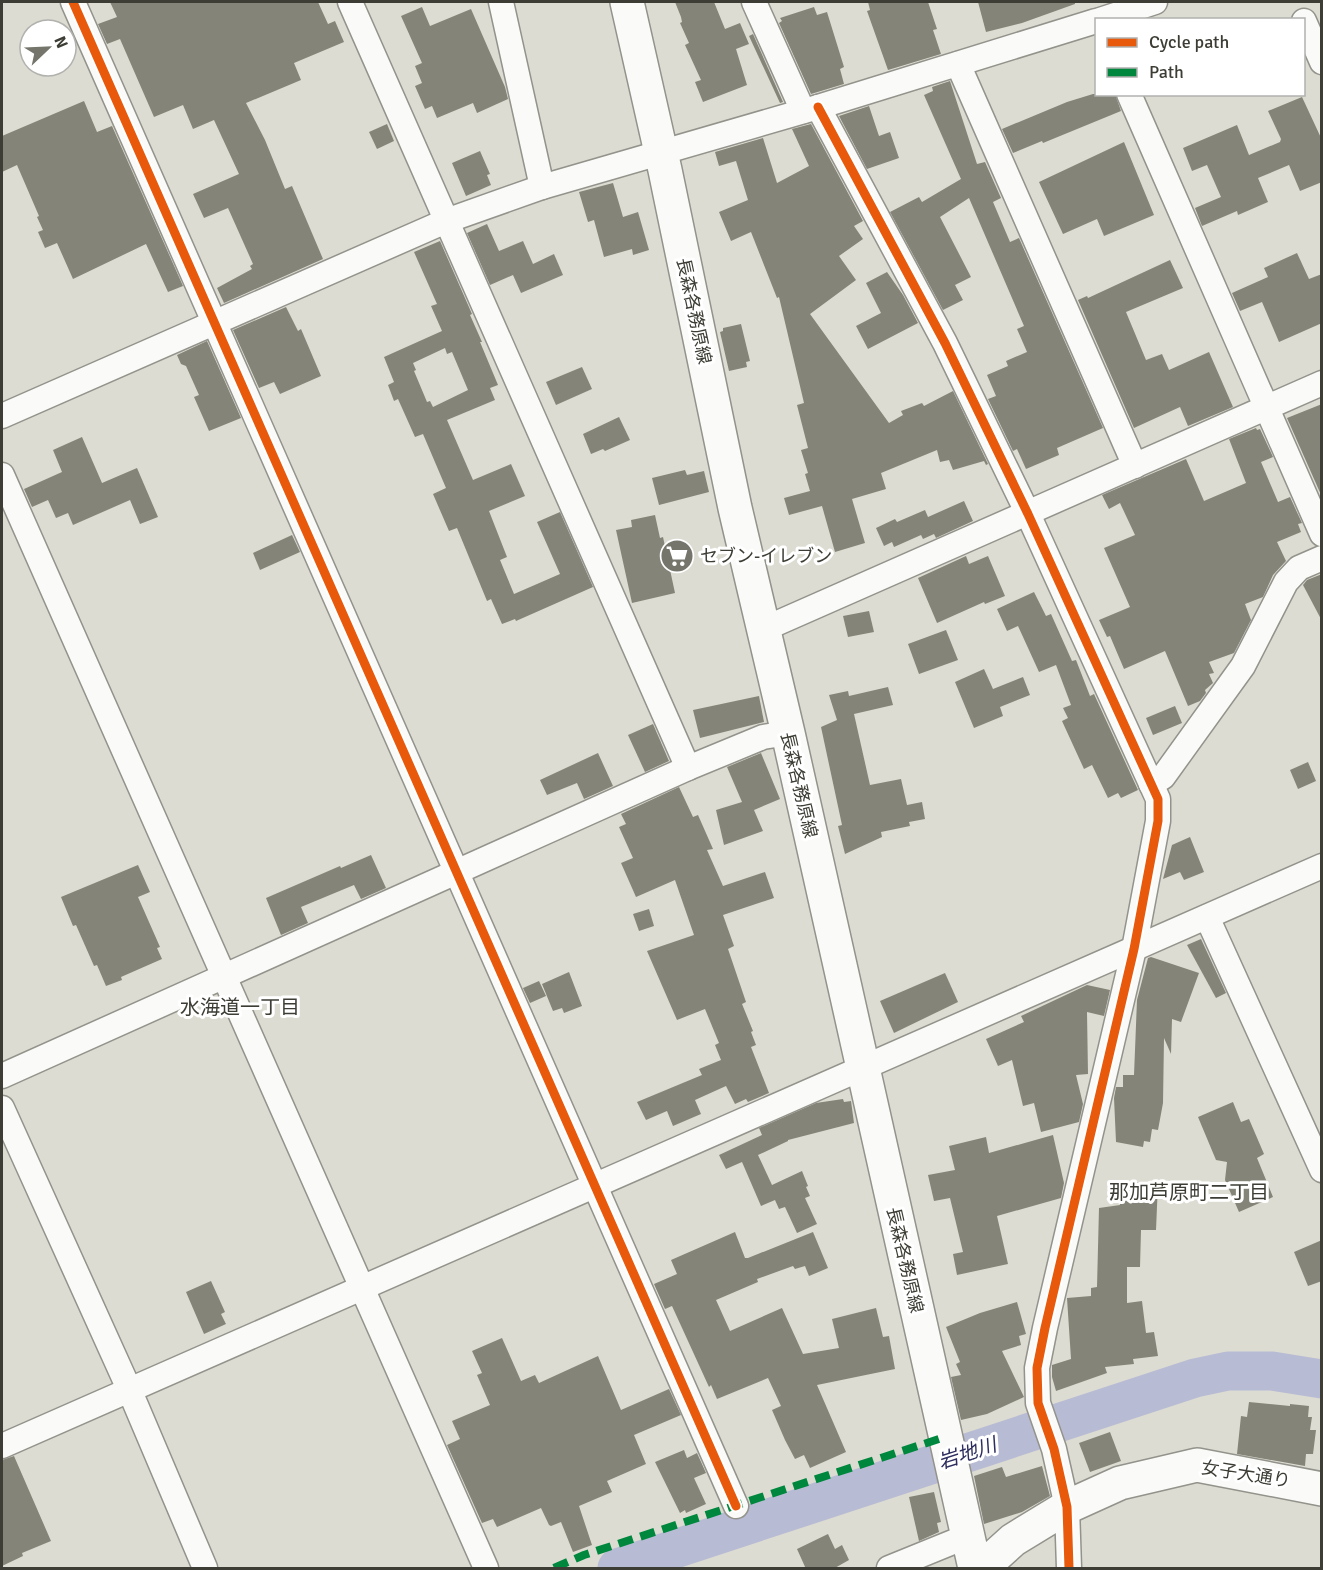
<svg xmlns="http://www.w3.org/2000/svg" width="1323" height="1570" font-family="Signika,'Noto Sans JP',sans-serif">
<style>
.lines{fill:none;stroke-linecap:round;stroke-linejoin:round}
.river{stroke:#b8bbd4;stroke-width:39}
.building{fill:#848478;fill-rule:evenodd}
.street-casing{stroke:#93938c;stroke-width:27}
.secondary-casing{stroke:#93938c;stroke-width:36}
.street{stroke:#fafaf8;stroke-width:24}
.secondary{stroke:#fafaf8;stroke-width:33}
.quiet{stroke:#00873e;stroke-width:8;stroke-dasharray:15 8;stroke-linecap:butt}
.cycleway-casing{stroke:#fff;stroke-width:13}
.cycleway{stroke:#e8590c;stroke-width:9}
.labels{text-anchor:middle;stroke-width:6;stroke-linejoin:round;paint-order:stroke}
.street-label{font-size:18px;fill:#3d3d35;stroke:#fff}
.poi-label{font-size:18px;fill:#3d3d35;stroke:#fff;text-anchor:start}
.neighbourhood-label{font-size:20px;fill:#3d3d35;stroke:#fff}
.water-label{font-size:20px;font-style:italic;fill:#2d2d5f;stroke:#fff}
</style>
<rect width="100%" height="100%" fill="#dcdcd2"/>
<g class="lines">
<!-- river -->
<polyline class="river" points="617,1568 1195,1378 1228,1371 1272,1371 1322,1379"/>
</g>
<!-- building -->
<g class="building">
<polygon points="110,2 318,2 328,24 335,21 344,42 294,63 301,80 246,103 265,140 285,189 292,186 323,259 224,303 217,288 252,269 250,266 253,264 228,208 204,218 193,194 239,174 214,120 193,129 183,105 154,117 120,39 107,44 98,24 117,17"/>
<polygon points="675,2 714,2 725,29 740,23 749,44 736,49 747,85 703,102 695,82 701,80 685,45 689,43 680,23 682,22 681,17"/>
<polygon points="868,2 928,2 937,29 933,30 941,54 888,70 867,11 870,10"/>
<polygon points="978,2 1075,2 1075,4 1022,23 986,32"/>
<polygon points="422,7 430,26 471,9 505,87 508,99 477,113 473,103 437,118 432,106 425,109 415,86 422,83 415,66 422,63 401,16"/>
<polygon points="814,7 817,15 827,12 844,67 840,69 844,84 811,94 779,23 782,21 780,18"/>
<polygon points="753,34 783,102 780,103 749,36"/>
<polygon points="950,81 977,164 985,162 1001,198 993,202 1010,242 1019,238 1103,428 1057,448 1059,455 1026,469 1017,449 1013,451 988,399 996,396 987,375 1008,366 1006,361 1027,352 1017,329 1024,326 969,198 940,217 971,277 955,285 963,300 943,310 890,212 919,197 922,202 961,179 924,95 933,91 932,87"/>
<polygon points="1093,94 1115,94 1121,111 1043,143 1042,141 1013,153 1002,129 1067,102"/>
<polygon points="1302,97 1322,140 1322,182 1300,191 1289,165 1258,178 1268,202 1238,215 1237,211 1202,226 1195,208 1221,197 1207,165 1192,171 1183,148 1237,125 1249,155 1280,142 1281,139 1268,111"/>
<polygon points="84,101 97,132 112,126 183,286 168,292 146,244 73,279 57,243 45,248 38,232 43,230 37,217 39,216 17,165 2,172 2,136"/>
<polygon points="869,106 879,136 890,132 899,158 867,169 839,116"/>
<polygon points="387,124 394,141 377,149 369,132"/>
<polygon points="811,124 863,221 854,226 863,239 839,256 856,280 810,314 889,423 903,415 901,411 922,403 924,406 953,391 988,464 986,465 984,461 953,470 949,460 940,462 937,450 881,473 886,489 852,499 865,543 835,552 822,506 789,515 784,498 810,491 805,474 808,473 801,450 808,448 797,405 804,403 779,297 777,298 751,232 731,241 719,212 748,200 736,161 719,166 715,152 763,138 777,183 809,166 792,129"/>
<polygon points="1124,142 1154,215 1104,236 1097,219 1063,234 1039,182"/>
<polygon points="480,151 490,174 487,175 491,185 466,196 452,163"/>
<polygon points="613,183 623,217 638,212 649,250 633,255 632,249 604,257 594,220 588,222 579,192"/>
<polygon points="487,224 499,251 523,241 533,264 554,254 563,275 521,293 513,275 490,285 467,233"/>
<path d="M440,241L472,314L470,315L482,342H480L498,385L490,388L495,400L447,420L473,480L511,464L525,496L489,511L507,557L500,560L514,594L560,574L537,522L560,512L593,587L516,621L515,619L502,624L491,599L487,601L457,528L449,531L433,494L446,488L423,434L415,437L398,399L394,401L388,385L394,382L384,357L442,331L431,306L437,304L414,252ZM445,348L447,354L452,352L468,390L433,407L430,401L427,402L414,371L416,370L413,363Z"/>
<polygon points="1297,253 1309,279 1322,274 1322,323 1279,342 1262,302 1240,311 1232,293 1268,277 1264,268"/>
<polygon points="1170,260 1183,288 1126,312 1146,360 1162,354 1169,370 1209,352 1233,407 1188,426 1180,407 1134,428 1078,300 1087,296 1088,298"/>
<polygon points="887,272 903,295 918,323 868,349 856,326 881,313 866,283"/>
<polygon points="286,307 298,331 301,329 321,376 280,394 274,382 259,388 233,330"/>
<polygon points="741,324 750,361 746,362 747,367 729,371 720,332 723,331 723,328"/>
<polygon points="207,341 241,418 209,431 194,397 199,395 186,366 181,364 177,355"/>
<polygon points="582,367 592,389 556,405 546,382"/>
<polygon points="1322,404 1322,497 1287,418"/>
<polygon points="619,417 630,440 605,451 603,449 591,454 583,434"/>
<polygon points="1256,428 1257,430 1260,429 1273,457 1261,462 1278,502 1290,497 1302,523 1298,524 1301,532 1277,542 1286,561 1273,575 1263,597 1245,604 1251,620 1234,653 1209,662 1214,673 1209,674 1213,683 1205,690 1206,693 1200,701 1188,706 1165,651 1124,669 1110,636 1107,637 1099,620 1130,607 1104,548 1135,535 1120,503 1109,509 1102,495 1186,459 1204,501 1246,483 1229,439"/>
<polygon points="82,437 102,483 137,468 158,517 140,524 130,500 73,525 68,513 56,518 48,500 32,507 24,489 62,472 53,450"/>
<polygon points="685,470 687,475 704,471 709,492 659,505 652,478"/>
<polygon points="964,501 973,521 936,538 934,534 923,539 921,535 894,547 892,542 884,546 876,528 895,519 897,522 925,510 928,517"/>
<polygon points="655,515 660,538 663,537 675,593 632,603 616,530 632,527 631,520"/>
<polygon points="292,535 300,552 260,570 253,553"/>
<polygon points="966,556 969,564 988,556 1005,596 985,604 984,602 937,623 918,578"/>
<polygon points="1322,574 1322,621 1303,585 1307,580"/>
<polygon points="1034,592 1046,616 1051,614 1072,661 1076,660 1090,696 1094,694 1138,790 1121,798 1118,793 1108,798 1092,765 1084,769 1062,721 1068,718 1063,708 1071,705 1056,665 1039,672 1018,626 1007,631 997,609"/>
<polygon points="869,611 874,632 848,637 843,616"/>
<polygon points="946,630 958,660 919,674 908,644"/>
<polygon points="984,669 993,689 1023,677 1030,695 1000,707 1003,716 974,728 955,682"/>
<polygon points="888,687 893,705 854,714 870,785 901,779 907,805 922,802 925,819 909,822 910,826 881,832 882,837 845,854 838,826 842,825 821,727 837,720 829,695 848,691 849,696"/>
<polygon points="759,696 764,722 700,738 693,710"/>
<polygon points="1175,706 1182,723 1153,735 1146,718"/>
<polygon points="653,724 669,761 645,772 628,735"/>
<polygon points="598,753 613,786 584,799 577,783 547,795 540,780"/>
<polygon points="761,753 780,799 754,810 763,831 724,845 716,810 742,802 727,767"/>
<polygon points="1308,762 1316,781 1298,789 1290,770"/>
<polygon points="679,787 693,817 698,815 713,849 707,850 723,886 765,872 774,898 723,915 734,946 728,949 746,1002 742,1004 753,1031 751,1032 756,1045 751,1047 769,1093 748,1102 746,1099 735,1104 726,1086 695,1100 701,1114 673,1126 667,1111 646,1120 637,1102 702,1075 699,1069 721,1060 715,1045 719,1043 705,1009 677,1020 647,951 694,935 675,880 636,897 621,863 633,858 619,827 626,824 621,814"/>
<polygon points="1190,837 1204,872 1184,880 1180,872 1163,879 1172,845"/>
<polygon points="371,855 386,888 361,899 354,885 301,907 308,923 281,935 266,898 340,866 341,868"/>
<polygon points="138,865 150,892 138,897 160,947 157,948 162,959 121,977 122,980 106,986 97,965 94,966 76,925 73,926 61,897"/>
<polygon points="649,909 654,926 639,931 633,914"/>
<polygon points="1201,939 1226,993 1216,998 1187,945"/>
<polygon points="1151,957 1199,973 1181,1022 1172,1019 1171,1054 1164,1038 1163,1103 1158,1130 1152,1129 1150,1142 1144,1141 1143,1147 1116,1142 1114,1098 1116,1087 1123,1087 1123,1075 1134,1075 1137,1000 1148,958"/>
<polygon points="569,972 582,1006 564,1013 562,1008 553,1011 542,984"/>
<polygon points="945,973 958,1002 894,1033 880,1001"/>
<polygon points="539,981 546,996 530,1003 523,988"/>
<polygon points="1087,985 1110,990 1104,1016 1087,1012 1088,1074 1076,1075 1083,1104 1079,1122 1041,1132 1034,1103 1023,1106 1012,1060 998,1066 986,1039 1024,1022 1021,1016"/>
<polygon points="843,1099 844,1102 851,1101 854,1123 788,1140 788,1141 758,1155 772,1185 802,1171 808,1186 806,1187 810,1196 805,1198 817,1224 797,1233 785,1207 779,1209 775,1200 761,1206 742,1162 726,1169 719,1155 762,1135 759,1128 816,1103"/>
<polygon points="1233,1102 1241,1122 1249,1119 1264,1154 1257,1158 1273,1197 1239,1212 1225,1180 1227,1162 1216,1160 1198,1117"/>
<polygon points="1053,1135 1064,1183 1061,1198 997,1216 1008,1264 957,1275 953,1254 963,1252 950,1198 934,1201 928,1175 955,1170 949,1146 986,1137 989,1153"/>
<polygon points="1119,1182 1158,1183 1156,1230 1141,1230 1140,1267 1127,1267 1127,1303 1142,1301 1146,1333 1154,1332 1158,1356 1133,1359 1134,1364 1105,1367 1107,1373 1056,1391 1052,1377 1052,1365 1071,1359 1067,1298 1091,1296 1091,1288 1097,1287 1099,1208 1120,1205"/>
<polygon points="735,1232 745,1258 748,1258 813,1232 828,1268 809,1276 805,1266 795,1269 793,1266 757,1279 758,1282 716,1300 730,1331 782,1308 803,1354 839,1348 832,1319 876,1308 883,1337 889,1336 895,1369 817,1385 846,1452 810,1468 804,1455 795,1459 785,1440 772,1410 781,1406 768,1378 717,1399 711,1385 709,1387 672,1306 665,1309 654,1284 677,1274 671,1260"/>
<polygon points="1322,1240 1322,1281 1308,1286 1294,1252"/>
<polygon points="211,1281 225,1312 221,1314 226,1324 204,1334 186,1292"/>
<polygon points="1017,1302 1026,1334 1019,1336 1021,1345 1002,1351 1024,1397 987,1414 961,1420 951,1377 961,1375 956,1364 960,1362 946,1327 980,1313"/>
<polygon points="502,1338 521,1381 535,1375 539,1383 598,1356 621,1410 669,1389 681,1415 634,1435 646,1464 607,1481 612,1492 579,1506 592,1545 573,1552 561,1522 551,1526 549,1525 541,1508 497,1527 493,1519 482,1523 447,1445 460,1439 452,1421 490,1405 477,1375 482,1373 472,1351"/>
<polygon points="1249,1402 1290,1406 1290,1404 1309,1406 1308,1417 1312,1417 1310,1430 1316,1430 1313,1454 1306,1454 1305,1466 1237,1454 1241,1416 1247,1417"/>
<polygon points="1110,1432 1121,1461 1090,1472 1079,1443"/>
<polygon points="684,1450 687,1458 697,1453 706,1473 694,1478 706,1504 686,1513 685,1510 680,1513 655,1462"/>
<polygon points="14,1456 51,1541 22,1553 23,1556 2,1566 2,1460"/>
<polygon points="1042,1466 1050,1496 1022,1512 984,1524 974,1476 1002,1467 1006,1477"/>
<polygon points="934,1492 941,1522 937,1523 939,1532 919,1541 909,1497"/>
<polygon points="828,1534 835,1549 842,1545 849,1560 833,1569 806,1569 797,1549"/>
</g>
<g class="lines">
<defs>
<g id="street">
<polyline points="73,2 736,1506"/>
<polyline points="350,2 688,768"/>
<polyline points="501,2 542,187"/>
<polyline points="754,2 803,111"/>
<polyline points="1100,20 1155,2"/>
<polyline points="1304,21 1322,62"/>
<polyline points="958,64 1135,466"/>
<polyline points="1129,94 1322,534"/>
<polyline points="818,107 945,343 1028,514 1158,799 1158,821 1134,949 1045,1328 1037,1368 1038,1403 1054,1449 1067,1507 1069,1568"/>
<polyline points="2,416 446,221 542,187 818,107 1096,21"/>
<polyline points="2,475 486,1568"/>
<polyline points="764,629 1322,383"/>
<polyline points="1151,784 1163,777 1243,666 1286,582 1299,568 1322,558"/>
<polyline points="1207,917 1322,1170"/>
<polyline points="2,1076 688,768 763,737 788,733"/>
<polyline points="2,1108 129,1389 205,1568"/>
<path d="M2,1446C440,1250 882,1060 1322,866"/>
<polyline points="889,1568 953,1542"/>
</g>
<g id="secondary">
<polyline points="627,2 665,170 735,508 788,733 975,1568"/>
<polyline points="982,1568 1013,1540 1067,1507 1120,1483 1197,1465 1322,1489"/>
</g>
</defs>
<!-- street casing -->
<use href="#street" class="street-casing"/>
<!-- secondary casing -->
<use href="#secondary" class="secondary-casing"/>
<!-- street -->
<use href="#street" class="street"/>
<!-- secondary -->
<use href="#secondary" class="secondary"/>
<!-- quiet -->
<polyline class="quiet" points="554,1568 584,1555 945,1437"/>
<defs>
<g id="cycleway">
<polyline points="73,2 736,1506"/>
<polyline points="818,107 945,343 1028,514 1158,799 1158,821 1134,949 1045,1328 1037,1368 1038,1403 1054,1449 1067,1507 1069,1568"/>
</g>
</defs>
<!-- cycleway casing -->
<use href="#cycleway" class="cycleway-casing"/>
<!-- cycleway -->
<use href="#cycleway" class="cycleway"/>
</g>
<!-- icons -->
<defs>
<symbol id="supermarket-disc" viewBox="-11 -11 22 22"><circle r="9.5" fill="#75756c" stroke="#fff"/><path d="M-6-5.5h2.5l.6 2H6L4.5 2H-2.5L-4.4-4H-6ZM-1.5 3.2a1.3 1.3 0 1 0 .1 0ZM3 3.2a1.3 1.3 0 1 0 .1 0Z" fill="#fff"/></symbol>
</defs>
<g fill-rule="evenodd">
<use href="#supermarket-disc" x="658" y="537" width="38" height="38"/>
</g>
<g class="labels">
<!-- street labels -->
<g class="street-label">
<text transform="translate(694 311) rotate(78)" y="6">長森各務原線</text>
<text transform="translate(799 785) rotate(77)" y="6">長森各務原線</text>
<text transform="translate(905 1260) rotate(77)" y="6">長森各務原線</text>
<text transform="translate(1246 1474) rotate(9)" y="6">女子大通り</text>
</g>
<!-- poi labels -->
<g class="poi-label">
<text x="700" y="562">セブン-イレブン</text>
</g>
<!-- neighbourhood labels -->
<g class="neighbourhood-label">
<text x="240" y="1014">水海道一丁目</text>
<text x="1189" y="1199">那加芦原町二丁目</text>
</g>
<!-- water labels -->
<g class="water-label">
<text transform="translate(967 1453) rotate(-18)" y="7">岩地川</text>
</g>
</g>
<!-- border -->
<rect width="1323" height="1570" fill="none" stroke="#3d3d35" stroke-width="6"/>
<!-- legend -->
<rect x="1095" y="18" width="210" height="78" fill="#ffffff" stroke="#b1b1ae" stroke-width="1.5"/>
<rect x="1107" y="38" width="30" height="9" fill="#e8590c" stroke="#b1b1ae" stroke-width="1.5"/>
<text x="1149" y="48" font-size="18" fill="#3d3d35">Cycle path</text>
<rect x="1107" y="68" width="30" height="9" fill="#00873e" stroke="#b1b1ae" stroke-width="1.5"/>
<text x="1149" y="78" font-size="18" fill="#3d3d35">Path</text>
<!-- north arrow -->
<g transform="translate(48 48) rotate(67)"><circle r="28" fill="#ffffff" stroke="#b1b1ae" stroke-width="1.5"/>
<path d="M0-4.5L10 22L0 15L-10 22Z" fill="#75756c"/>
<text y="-9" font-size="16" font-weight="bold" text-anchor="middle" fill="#3d3d35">N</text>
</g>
</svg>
